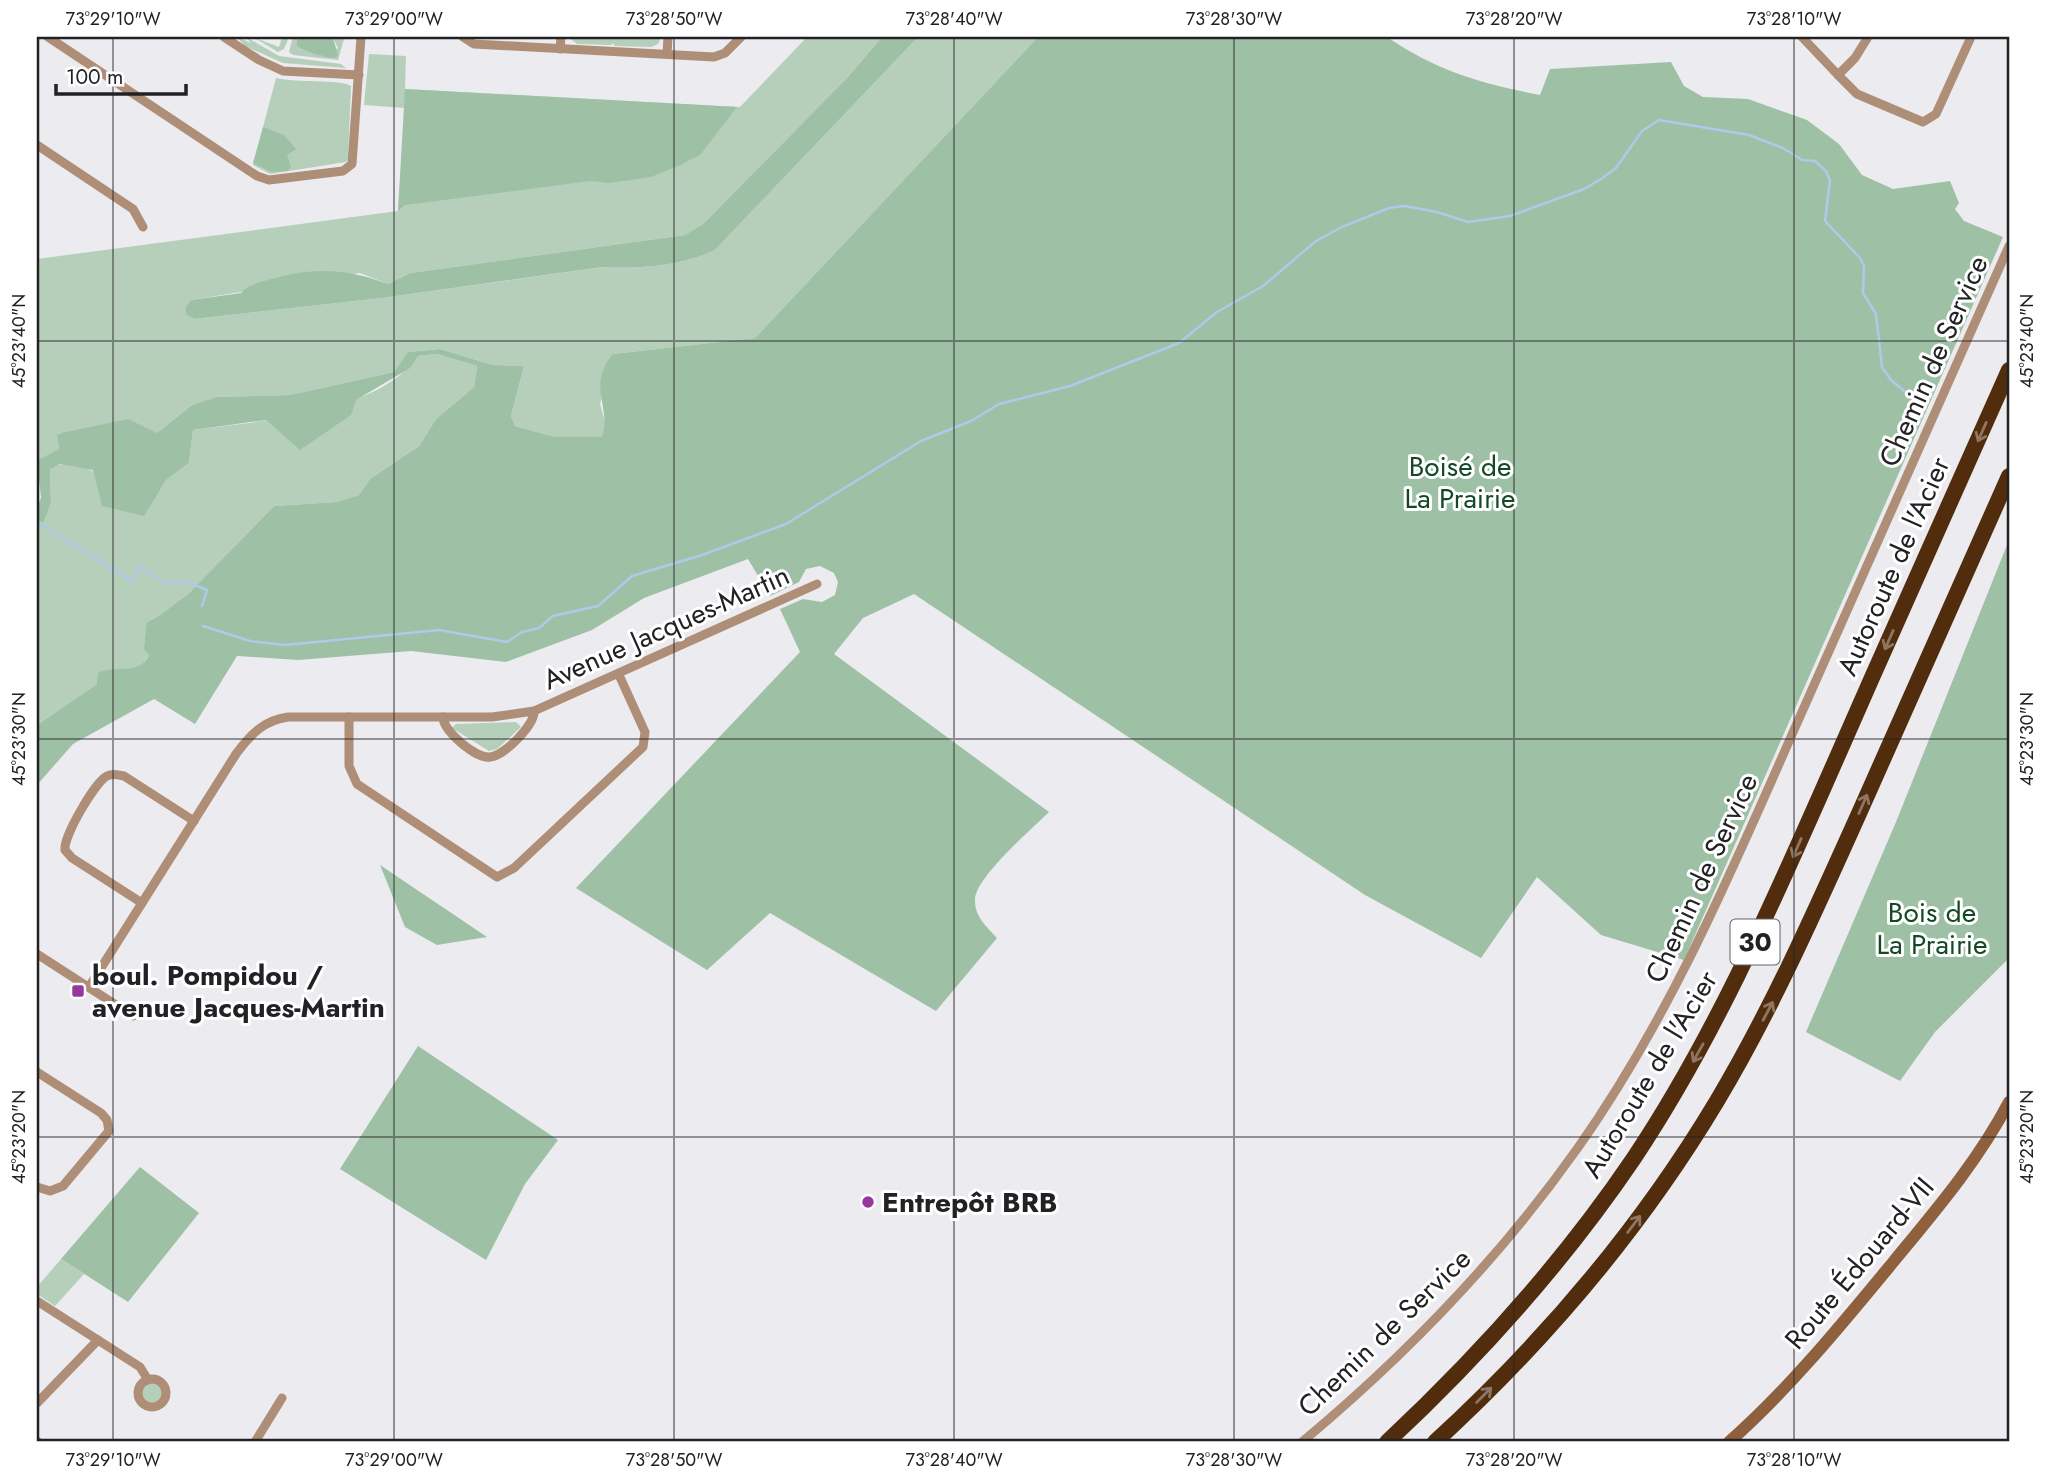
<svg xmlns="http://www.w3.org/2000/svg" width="2046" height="1479" font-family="Jost,sans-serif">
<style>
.green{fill:#b6cfbb}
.forest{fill:#9ec1a5}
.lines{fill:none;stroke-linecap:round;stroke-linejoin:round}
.stream{stroke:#aec9e9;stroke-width:2.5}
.street{stroke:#ae8e76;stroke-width:9}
.secondary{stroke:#8e603d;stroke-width:12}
.highway{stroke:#512c0d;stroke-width:16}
.oneway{stroke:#8e7662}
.ticks{fill:none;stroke:#222224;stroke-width:2;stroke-opacity:0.45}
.poi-dot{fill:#98379e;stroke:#fff;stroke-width:2.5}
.labels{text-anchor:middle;stroke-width:6;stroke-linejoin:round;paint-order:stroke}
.shield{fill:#fff;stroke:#646466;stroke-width:2}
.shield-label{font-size:26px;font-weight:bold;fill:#222224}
.street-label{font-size:28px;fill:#222224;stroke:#fff}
.park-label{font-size:28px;fill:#134a25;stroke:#fff}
.poi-label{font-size:28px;font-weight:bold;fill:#222224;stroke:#fff;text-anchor:start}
.neatline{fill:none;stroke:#222224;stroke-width:2.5}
.ticks-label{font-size:18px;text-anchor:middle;fill:#222224}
</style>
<rect width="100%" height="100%" fill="#ebebf0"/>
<!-- green -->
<g class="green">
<polygon points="237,37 251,43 246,37 279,56 341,64 346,68 283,63 245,46"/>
<polygon points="253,37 279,47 282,37 289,37 284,49 278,52"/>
<polygon points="293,37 298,37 296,45 322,56 338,48 333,38 344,39 338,60 293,55 289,52"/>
<polygon points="568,37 661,37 658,44 651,47 614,46 614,43 611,45 577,44"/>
<path d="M807,37H882L847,78L703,224L685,235L410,273L388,284L360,273L191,300L186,306L187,314L194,319L382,298L604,267C640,269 682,266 715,250L918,37H1038L755,338L613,354L600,404L606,426L603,437H555L515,426L511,416L524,366L493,365L440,349L409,352L394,372L290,395L216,397L192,405L157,433H58L59,449L37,460V259L398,211L405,108L364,105L369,54L406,56L405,89L740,107Z"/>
<path d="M276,78C297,83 340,79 351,86L348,159L346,162L270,174L253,165Z"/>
<path d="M437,354L477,366L474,387L436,419L419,446L370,479L359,495L337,502L274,506L187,595C173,604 163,615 147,622L149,655L141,666L97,684L37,725V521L42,523L51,503L50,468C87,450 119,494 143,515L166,480L189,463L193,430C256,421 380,414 417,356Z"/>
<polygon points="516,722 521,727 497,749 489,751 452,728 456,724"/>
<polygon points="61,1259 84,1274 55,1306 37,1294 37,1287"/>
<circle cx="152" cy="1393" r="10"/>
</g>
<!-- forest -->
<g class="forest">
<path d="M298,37L333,38L338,55L336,58C323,57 307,53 296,45Z"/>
<path d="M882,37H918L715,250C682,266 640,269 603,267L382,298L194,319L186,314V306L191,300L241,293C250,283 262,282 275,278C316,267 348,269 388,284L410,273L685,235L703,224L847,78Z"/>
<path d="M1038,37H1387C1439,72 1480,83 1540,95L1550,69L1671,62L1684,86L1703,97L1748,99L1807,120L1839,144L1862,175L1893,189L1950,181L1959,203L1955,209L1964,221L2003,237L1684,960L1601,935L1537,877L1481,958L1365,895L914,594L863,618L834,654L1049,812C1032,829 973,879 975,901C975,917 987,927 997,938L936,1011L770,913L707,970L576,888L800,652L780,609L803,599L822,602L835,595L838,582L834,573L820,566L806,569L799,582L770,596L748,559L644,598L592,630L506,662L411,651L298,660L237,656L195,724L154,699L73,744L37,785V725L97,684L98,673C116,664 138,677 149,655L144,649L147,622C163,615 173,604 187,595L274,506L337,502L359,495L370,479L419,446L436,419L474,387L477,366L437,354L418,356L410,368L356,400L351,415L300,450L266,420L193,430L189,463L166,480L144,516L102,506L93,470L60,464L50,469L51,503L43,523L37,521V507L41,498L37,460L59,449L57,434L128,419L157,433L192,405L216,397L290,395L394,372L408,352L440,349L493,365L524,366L511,416L515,426L555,437H602C612,406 586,386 613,354L755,338Z"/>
<polygon points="405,89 737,107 700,155 678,166 651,177 610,183 590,181 405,205 398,211"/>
<polygon points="263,127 284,135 296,149 287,155 291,167 288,171 271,172 253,163"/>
<polygon points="2009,540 2009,958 1935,1032 1900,1081 1806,1032 1896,822"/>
<polygon points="380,865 487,937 437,945 405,927"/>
<polygon points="418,1046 558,1140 525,1184 486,1260 340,1169"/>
<polygon points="140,1167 199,1213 128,1302 61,1259"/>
</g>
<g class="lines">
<!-- stream -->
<g class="stream">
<polyline points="37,492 37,502"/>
<polyline points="37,522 132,581 140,567 165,583 188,582 207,590 202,606"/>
<polyline points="203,626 250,641 285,645 439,630 507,642 522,632 539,628 553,616 598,606 632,576 702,555 786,524 921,441 971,421 999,404 1070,386 1179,343 1217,312 1263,286 1316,241 1342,227 1389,208 1404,206 1437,212 1468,222 1510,216 1584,189 1601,179 1616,168 1642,131 1659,120 1749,135 1783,148 1802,160 1815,161 1826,171 1830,181 1825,221 1860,258 1864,266 1863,293 1876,314 1882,367 1891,380 1915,400"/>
</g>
<!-- street -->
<g class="street">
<polyline points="48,37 257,176 269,180 343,171 352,164 361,37"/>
<polyline points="224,37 259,60 283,71 359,75"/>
<polyline points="463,37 474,44 714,57 725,53 741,37"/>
<polyline points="1802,37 1838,75"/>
<polyline points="1868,37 1855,58 1838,75 1857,94 1923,122 1936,114 1971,37"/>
<polyline points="560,49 561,37"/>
<polyline points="667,54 668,37"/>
<polyline points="37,145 133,209 143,227"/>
<polyline points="349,717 349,766 357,784 497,877 514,868 643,747 645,732 619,675"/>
<path d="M443,717C443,731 476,759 490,757C504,756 535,725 534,711"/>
<path d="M142,903L72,858L65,850C63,837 95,782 107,776C113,773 118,775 124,776L194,821"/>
<polyline points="37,954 133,1016"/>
<path d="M89,987L236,754C250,735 264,720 288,717H492L534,711L817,584"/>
<polyline points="37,1072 101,1113 107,1120 109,1131 63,1186 50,1191 37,1187"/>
<polyline points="37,1301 140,1367 148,1380"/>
<circle cx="152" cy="1393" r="14"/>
<polyline points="37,1403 98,1340"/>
<polyline points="37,1441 38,1442"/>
<polyline points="255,1442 282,1398"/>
<path d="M1302,1442C1405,1356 1499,1259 1577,1149C1669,1019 1730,875 1794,730C1866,569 1937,407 2009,246"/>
</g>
<!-- secondary -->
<path class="secondary" d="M1729,1442C1790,1388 1842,1324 1894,1261C1936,1210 1978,1161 2009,1102"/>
<!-- highway -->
<g class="highway">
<path d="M1387,1442C1479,1356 1563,1263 1634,1158C1718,1032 1777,893 1838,755C1894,626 1953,498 2009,370"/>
<path d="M1435,1442C1544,1342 1641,1228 1717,1101C1773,1007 1816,909 1861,809C1911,698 1960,587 2009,476"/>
</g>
</g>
<!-- one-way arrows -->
<defs><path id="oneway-shaft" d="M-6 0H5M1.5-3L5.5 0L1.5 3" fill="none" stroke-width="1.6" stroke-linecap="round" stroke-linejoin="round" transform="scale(1.75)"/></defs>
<g class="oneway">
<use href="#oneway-shaft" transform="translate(1982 432) rotate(114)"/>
<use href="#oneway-shaft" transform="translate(1889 640) rotate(114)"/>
<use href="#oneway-shaft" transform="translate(1863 804) rotate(-66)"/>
<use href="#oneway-shaft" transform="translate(1797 848) rotate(114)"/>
<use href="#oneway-shaft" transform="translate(1768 1011) rotate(-62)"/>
<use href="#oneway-shaft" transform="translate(1698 1053) rotate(119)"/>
<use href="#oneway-shaft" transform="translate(1634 1224) rotate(-53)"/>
<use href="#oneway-shaft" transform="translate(1484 1395) rotate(-45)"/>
</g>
<!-- ticks -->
<path class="ticks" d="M113,37V1442M394,37V1442M674,37V1442M954,37V1442M1234,37V1442M1514,37V1442M1794,37V1442M37,341H2009M37,739H2009M37,1137H2009"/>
<!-- markers -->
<g class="poi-dot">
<rect x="71" y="984" width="14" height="14" rx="3.5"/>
<circle cx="868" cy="1202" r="7"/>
</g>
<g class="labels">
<!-- shield labels -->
<rect class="shield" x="1730.5" y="919.5" width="49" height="45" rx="5"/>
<g class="shield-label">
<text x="1755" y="951">30</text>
</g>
<!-- street labels -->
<g class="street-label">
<text transform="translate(1933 361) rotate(-66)" y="10">Chemin de Service</text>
<text transform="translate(1893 566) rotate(-66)" y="10">Autoroute de l'Acier</text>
<text transform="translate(666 627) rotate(-24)" y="10">Avenue Jacques-Martin</text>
<text transform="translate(1701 878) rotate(-65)" y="10">Chemin de Service</text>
<text transform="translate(1649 1074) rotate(-59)" y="10">Autoroute de l'Acier</text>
<text transform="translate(1859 1263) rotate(-50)" y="10">Route Édouard-VII</text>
<text transform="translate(1384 1332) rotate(-44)" y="10">Chemin de Service</text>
</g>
<!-- park labels -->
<g class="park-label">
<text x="1460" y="476">Boisé de<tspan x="1460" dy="32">La Prairie</tspan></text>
<text x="1932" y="922">Bois de<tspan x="1932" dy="32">La Prairie</tspan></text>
</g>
<!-- poi labels -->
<g class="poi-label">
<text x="92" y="985">boul. Pompidou /<tspan x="92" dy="32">avenue Jacques-Martin</tspan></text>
<text x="882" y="1212">Entrepôt BRB</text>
</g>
</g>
<!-- border -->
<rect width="2046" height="1479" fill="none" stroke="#ffffff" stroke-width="77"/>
<!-- scale -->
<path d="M56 84v10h130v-10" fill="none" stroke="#222224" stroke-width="3.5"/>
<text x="66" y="84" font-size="21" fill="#222224" stroke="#ffffff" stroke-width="5" paint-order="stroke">100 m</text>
<rect x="38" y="38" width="1970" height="1402" class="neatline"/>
<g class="ticks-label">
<text x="113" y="25">73°29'10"W</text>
<text x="394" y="25">73°29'00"W</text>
<text x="674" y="25">73°28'50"W</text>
<text x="954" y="25">73°28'40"W</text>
<text x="1234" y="25">73°28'30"W</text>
<text x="1514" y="25">73°28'20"W</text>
<text x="1794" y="25">73°28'10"W</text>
<text transform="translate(19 341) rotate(-90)" y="6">45°23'40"N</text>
<text transform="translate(2027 341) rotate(-90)" y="6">45°23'40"N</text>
<text transform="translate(19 739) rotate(-90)" y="6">45°23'30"N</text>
<text transform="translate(2027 739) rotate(-90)" y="6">45°23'30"N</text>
<text transform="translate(19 1137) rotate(-90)" y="6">45°23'20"N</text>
<text transform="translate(2027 1137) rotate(-90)" y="6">45°23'20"N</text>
<text x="113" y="1466">73°29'10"W</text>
<text x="394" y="1466">73°29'00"W</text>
<text x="674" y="1466">73°28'50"W</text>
<text x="954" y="1466">73°28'40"W</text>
<text x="1234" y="1466">73°28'30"W</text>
<text x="1514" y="1466">73°28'20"W</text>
<text x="1794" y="1466">73°28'10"W</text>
</g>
</svg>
